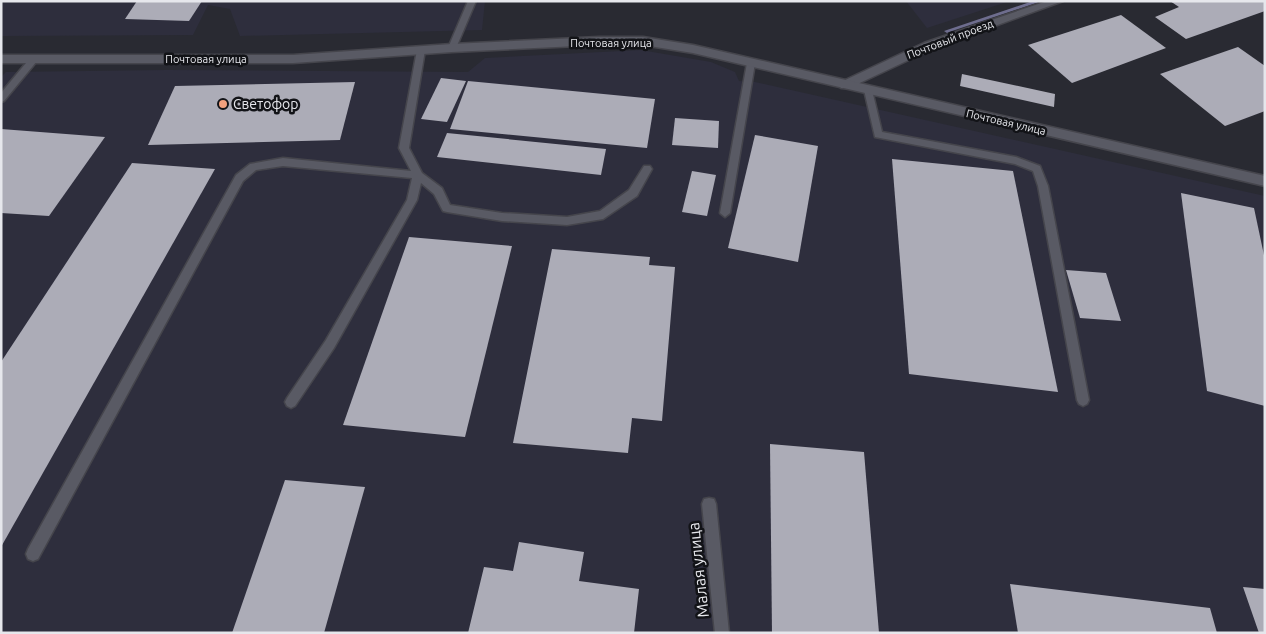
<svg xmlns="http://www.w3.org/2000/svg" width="1266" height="634" font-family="Ubuntu,sans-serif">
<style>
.built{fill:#2e2e3d}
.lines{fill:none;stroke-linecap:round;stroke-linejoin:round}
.stream{fill:#6e6d8e;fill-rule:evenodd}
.building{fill:#acacb7}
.lane-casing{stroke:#45454c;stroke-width:3}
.street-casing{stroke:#45454c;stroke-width:3}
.secondary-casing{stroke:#45454c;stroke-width:3}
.lane{fill:#595a64;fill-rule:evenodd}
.street{fill:#595a64;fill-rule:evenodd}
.secondary{fill:#595a64;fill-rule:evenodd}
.poi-dot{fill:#f2a17e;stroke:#121317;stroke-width:2}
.labels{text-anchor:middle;stroke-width:5;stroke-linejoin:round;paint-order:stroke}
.far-street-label{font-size:11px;fill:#e6e7ec;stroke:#121317}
.poi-label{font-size:14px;fill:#e6e7ec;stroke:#121317;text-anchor:start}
.near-street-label{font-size:16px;fill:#e6e7ec;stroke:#121317}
</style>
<rect width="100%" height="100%" fill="#292a32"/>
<!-- built -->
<g class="built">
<polygon points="1,1 485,1 482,30 240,36 230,9 208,5 193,35 1,36"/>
<polygon points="906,1 1010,1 927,28"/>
<polygon points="641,50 711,62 735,72 739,81 755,82 1265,196 1265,633 1,633 1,77 6,72 167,70 468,72 485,58"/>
</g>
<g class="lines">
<!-- stream -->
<polygon class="stream" points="1033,1 1042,1 949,32 947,33 944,31"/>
</g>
<!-- building -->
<g class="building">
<polygon points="137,1 202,1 189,21 125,19"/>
<polygon points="1170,1 1265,1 1265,11 1186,39 1155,17 1179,7"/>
<polygon points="1121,15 1166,48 1072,83 1028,45"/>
<polygon points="1238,47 1265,66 1265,111 1225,126 1160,74"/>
<polygon points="962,74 1055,94 1054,107 960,86"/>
<polygon points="441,78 466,81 447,122 421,119"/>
<polygon points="468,81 655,99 647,148 450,129"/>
<polygon points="355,82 340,140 148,145 175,86"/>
<polygon points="675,118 719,121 718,148 672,145"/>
<polygon points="1,129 105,137 49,216 1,213"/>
<polygon points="447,133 606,149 601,175 437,157"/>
<polygon points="755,135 818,146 798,262 728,248"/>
<polygon points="892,159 1013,171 1058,392 909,374"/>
<polygon points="132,163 215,169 1,547 1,362"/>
<polygon points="692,171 716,175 707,216 682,212"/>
<polygon points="1181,193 1254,208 1265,260 1265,406 1207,391"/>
<polygon points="409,237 512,246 465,437 343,425"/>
<polygon points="552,249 650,257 649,265 675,267 662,421 632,418 628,453 513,443"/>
<polygon points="1066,270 1106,273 1121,321 1080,318"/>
<polygon points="770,444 864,452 879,633 772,633"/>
<polygon points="285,480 365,487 324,633 232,633"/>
<polygon points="519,542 584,552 579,581 639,589 634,633 468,633 484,567 513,571"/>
<polygon points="1010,584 1210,608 1217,633 1018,633"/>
<polygon points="1243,587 1265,589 1265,633 1259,633"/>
</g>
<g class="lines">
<defs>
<g id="lane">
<polygon points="468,1 476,1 456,48 452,51 449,50 448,48"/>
<polygon points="421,47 425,50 409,148 422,173 442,188 450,205 502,213 567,217 600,211 629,190 644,166 650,166 652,169 637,196 603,219 567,225 502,221 447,212 443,211 434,194 421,183 417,200 334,348 295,406 291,408 287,406 285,402 287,398 326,340 407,200 412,178 283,166 256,170 243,181 38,559 33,561 28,559 26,554 28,549 236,175 250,164 283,158 411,171 399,148 417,50"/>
<polygon points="34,56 37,57 37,61 4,101 1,102 1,93 31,57"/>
<polygon points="751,60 755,63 730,213 725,217 720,213 747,63"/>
<polygon points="868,87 872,90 882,132 1016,157 1040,166 1048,186 1089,400 1087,404 1083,406 1079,404 1077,400 1038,186 1033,171 1015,164 875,137 864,90"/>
<polygon points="709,498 714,499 716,504 729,633 715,633 702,504 704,499"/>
</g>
<polygon id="street" points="1047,1 1063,1 932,49 849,88 841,88 839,85 841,82 924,43"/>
<polygon id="secondary" points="599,37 643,37 693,45 1265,176 1265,186 693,53 643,45 599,45 452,52 293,63 1,63 1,55 293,55 452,44"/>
</defs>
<!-- lane casing -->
<use href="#lane" class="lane-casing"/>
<!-- street casing -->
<use href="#street" class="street-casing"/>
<!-- secondary casing -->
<use href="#secondary" class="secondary-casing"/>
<!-- lane -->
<use href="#lane" class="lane"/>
<!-- street -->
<use href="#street" class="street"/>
<!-- secondary -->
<use href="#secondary" class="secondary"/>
</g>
<!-- markers -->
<circle class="poi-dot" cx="223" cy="104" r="5"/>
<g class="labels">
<!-- far-street labels -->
<g class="far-street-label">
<text transform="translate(950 39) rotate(-21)" y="4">Почтовый проезд</text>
<text x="611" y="47">Почтовая улица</text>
<text x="206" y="63">Почтовая улица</text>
<text transform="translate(1006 122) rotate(13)" y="4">Почтовая улица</text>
</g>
<!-- poi labels -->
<g class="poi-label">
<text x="233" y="109">Светофор</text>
</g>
<!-- near-street labels -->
<g class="near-street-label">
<text transform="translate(698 570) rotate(-96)" y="6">Малая улица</text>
</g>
</g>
<!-- border -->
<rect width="1266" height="634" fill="none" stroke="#e6e7ec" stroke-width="5"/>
</svg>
